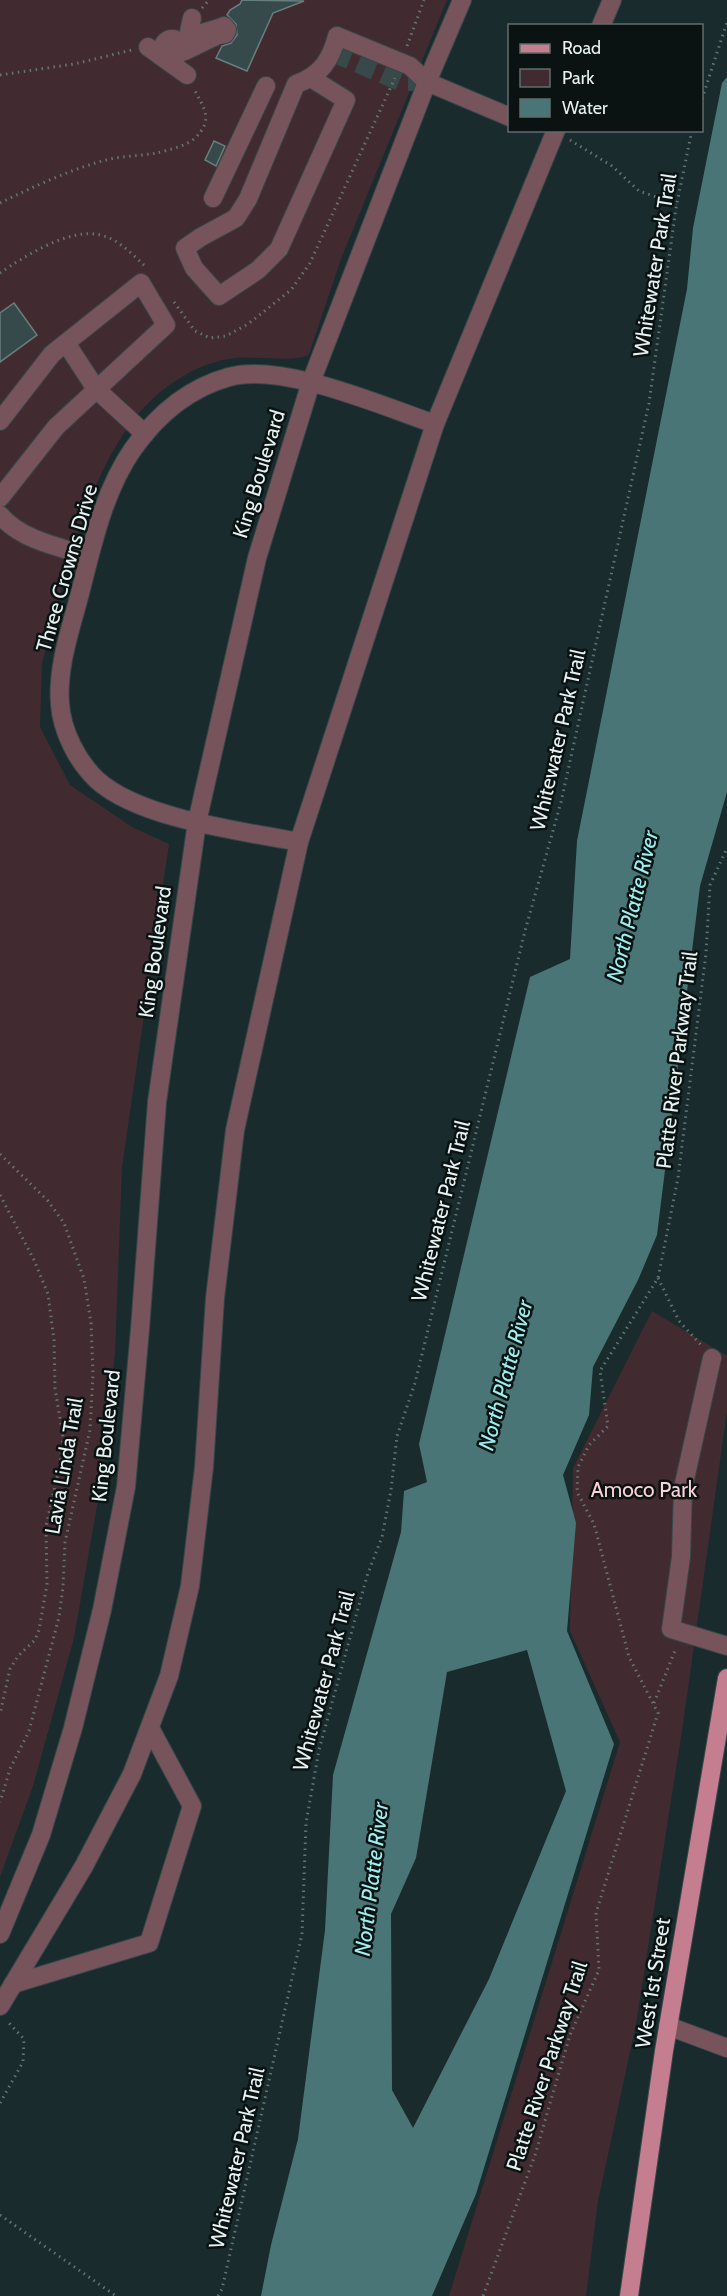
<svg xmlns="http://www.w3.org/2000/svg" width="727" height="2296" font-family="Cabin,sans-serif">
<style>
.green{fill:#422b30}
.water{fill:#4a7576;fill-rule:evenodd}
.building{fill:#374a4b;stroke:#697e7e;stroke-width:1.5}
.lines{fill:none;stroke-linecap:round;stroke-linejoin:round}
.minor-tunnel{stroke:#38494a;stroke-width:18;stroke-dasharray:18 9;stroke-linecap:butt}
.minor-casing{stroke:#364748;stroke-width:20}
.major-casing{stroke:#364748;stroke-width:20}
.path{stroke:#647474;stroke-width:3;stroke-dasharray:1.5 4.5;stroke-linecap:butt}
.minor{stroke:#77545c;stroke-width:18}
.major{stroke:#c57e90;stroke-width:18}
.labels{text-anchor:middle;stroke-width:5;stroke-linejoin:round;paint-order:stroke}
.street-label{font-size:21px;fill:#e7f3f3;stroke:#0a1212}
.park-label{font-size:21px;fill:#fbd2db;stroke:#0a1212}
.water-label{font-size:22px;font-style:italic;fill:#9eeef0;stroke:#0a1212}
</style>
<rect width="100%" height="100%" fill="#192b2c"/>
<!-- green -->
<g class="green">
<path d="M0,0H447L341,259L309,354C299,363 253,356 236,358C215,360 195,368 177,380C137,405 113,446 95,488C90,500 86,526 76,534L42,663L40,727L70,785L132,827L169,844L122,1167L115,1353L101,1483L74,1638L33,1786L0,1877Z"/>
<polygon points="652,1311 727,1356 727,1411 683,1724 636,2024 598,2201 586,2296 449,2296 620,1742 570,1631 573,1468"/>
</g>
<!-- water -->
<path class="water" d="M727,77V792L700,886L657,1235L638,1280L593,1367L589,1415L563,1475L576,1523L567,1631L614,1744L476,2194L432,2296H261L271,2245L298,2139L325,1930L333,1775L401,1532L404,1491L427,1482L419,1444L530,977L570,959L577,841L687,289L693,228L722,83ZM527,1650L566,1791L489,1979L413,2128L392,2090L391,1914L416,1858L447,1672Z"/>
<!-- building -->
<g class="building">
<polygon points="242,0 304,1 273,13 247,71 216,58 222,46 231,43 237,35 236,24 227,15 230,10 240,4"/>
<polygon points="214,141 225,146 216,166 205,160"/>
<polygon points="14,303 37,335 0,362 0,313"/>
</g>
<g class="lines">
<!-- minor-tunnel -->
<polyline class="minor-tunnel" points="333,53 400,82 427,82"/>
<defs>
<g id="minor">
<polyline points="601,26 612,0"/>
<circle cx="172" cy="48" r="9"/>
<polyline points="148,47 187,75"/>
<polyline points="185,51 218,35 225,34 227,30 224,26 222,27 192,36 189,32 192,18"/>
<path d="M311,78L346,100L279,249L258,270L219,296L194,268L185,248L201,237L236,218L248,199L296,84C320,76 331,60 337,36L410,66L427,82L510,117"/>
<polyline points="213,198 266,86"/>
<polyline points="66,343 96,389 145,434"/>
<polyline points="0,421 52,354 141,283 166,325 56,427 0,498"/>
<path d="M0,515C21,540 59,547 89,556"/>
<path d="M299,842C242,831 140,819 97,780C77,761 62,731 60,704C57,668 70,631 79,597C92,547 103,492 133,449C157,415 189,388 229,377C282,362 382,406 435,424"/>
<polyline points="712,1358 683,1488 681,1557 671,1629 727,1646"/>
<polyline points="0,1934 41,1835 73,1728 102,1610 126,1487 140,1329 157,1102 197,822 257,558 311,382 427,82 462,0"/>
<polyline points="13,1984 149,1943 192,1806 150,1728"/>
<polyline points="0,2006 84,1866 132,1774 169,1676 190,1586 204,1467 215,1298 235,1130 299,842 435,424 556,130"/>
<polyline points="668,2026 727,2048"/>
</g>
<polyline id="major" points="629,2296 664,2051 727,1678"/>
</defs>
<!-- minor casing -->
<use href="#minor" class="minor-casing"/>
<!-- major casing -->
<use href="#major" class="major-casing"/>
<!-- path -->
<g class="path">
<polyline points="202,8 209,0"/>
<polyline points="407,46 424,0"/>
<polyline points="0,75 74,64 132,50"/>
<polyline points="702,99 727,22"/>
<polyline points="570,140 612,166 639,191 677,204"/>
<path d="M0,203C33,187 67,171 102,161C120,156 139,156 157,153C168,150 187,146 195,138C214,120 204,108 194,89"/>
<path d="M0,273C25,256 73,225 104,236C120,241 133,255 145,266"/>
<polyline points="174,302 195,331 210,338 226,336 248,324 291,290 310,263 395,78"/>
<polyline points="0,1154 48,1201 64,1223 84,1279 91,1323 93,1374 90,1430 65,1542 63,1587 59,1617 29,1731 10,1769 0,1802"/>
<polyline points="0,1195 34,1260 48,1294 54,1340 55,1388 63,1437 60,1465 46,1526 47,1584 39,1630 35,1640 18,1656 10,1669 0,1714"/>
<polyline points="658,1278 679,1321 702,1346"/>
<polyline points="654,1703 676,1648"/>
<polyline points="0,2103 23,2062 24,2039 7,2021"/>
<polyline points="0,2215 116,2296"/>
<polyline points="218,2296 222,2289 302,1934 306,1823 319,1750 367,1576 382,1537 391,1490 397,1436 415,1383 525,931 561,802 649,403 676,208 692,130"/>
<polyline points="483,2296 535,2155 570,2035 599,1970 596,1913 658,1713 629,1657 594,1524 577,1492 578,1467 589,1445 608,1426 600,1371 658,1278 678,1178 706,953 710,885 727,848"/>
</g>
<!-- minor -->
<use href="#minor" class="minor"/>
<!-- major -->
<use href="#major" class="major"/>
</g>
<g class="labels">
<!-- street labels -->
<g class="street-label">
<text transform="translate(655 265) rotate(-81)" y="7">Whitewater Park Trail</text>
<text transform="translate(259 474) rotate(-73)" y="7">King Boulevard</text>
<text transform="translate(67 568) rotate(-74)" y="7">Three Crowns Drive</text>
<text transform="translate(558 740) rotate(-77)" y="7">Whitewater Park Trail</text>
<text transform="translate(155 952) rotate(-82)" y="7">King Boulevard</text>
<text transform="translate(677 1060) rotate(-83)" y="7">Platte River Parkway Trail</text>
<text transform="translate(441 1211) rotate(-76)" y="7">Whitewater Park Trail</text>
<text transform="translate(106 1436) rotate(-84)" y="7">King Boulevard</text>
<text transform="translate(64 1466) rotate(-80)" y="7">Lavia Linda Trail</text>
<text transform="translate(324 1681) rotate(-75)" y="7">Whitewater Park Trail</text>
<text transform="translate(653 1983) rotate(-81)" y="7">West 1st Street</text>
<text transform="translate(547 2066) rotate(-72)" y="7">Platte River Parkway Trail</text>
<text transform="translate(237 2158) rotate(-77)" y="7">Whitewater Park Trail</text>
</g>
<!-- park labels -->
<g class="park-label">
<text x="644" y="1497">Amoco Park</text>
</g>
<!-- water labels -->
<g class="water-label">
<text transform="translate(632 906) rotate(-76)" y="8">North Platte River</text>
<text transform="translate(505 1375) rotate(-75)" y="8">North Platte River</text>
<text transform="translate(371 1879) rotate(-83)" y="8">North Platte River</text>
</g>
</g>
<!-- legend -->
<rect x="508" y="24" width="195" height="108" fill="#0a1212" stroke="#626c6c" stroke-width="1.5"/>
<rect x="520" y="44" width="30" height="9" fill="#c57e90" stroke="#626c6c" stroke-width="1.5"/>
<text x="562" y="54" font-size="18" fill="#e7f3f3">Road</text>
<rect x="520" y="69" width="30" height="18" fill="#422b30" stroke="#626c6c" stroke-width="1.5"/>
<text x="562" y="84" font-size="18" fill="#e7f3f3">Park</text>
<rect x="520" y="99" width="30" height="18" fill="#4a7576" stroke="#626c6c" stroke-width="1.5"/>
<text x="562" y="114" font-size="18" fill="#e7f3f3">Water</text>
</svg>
